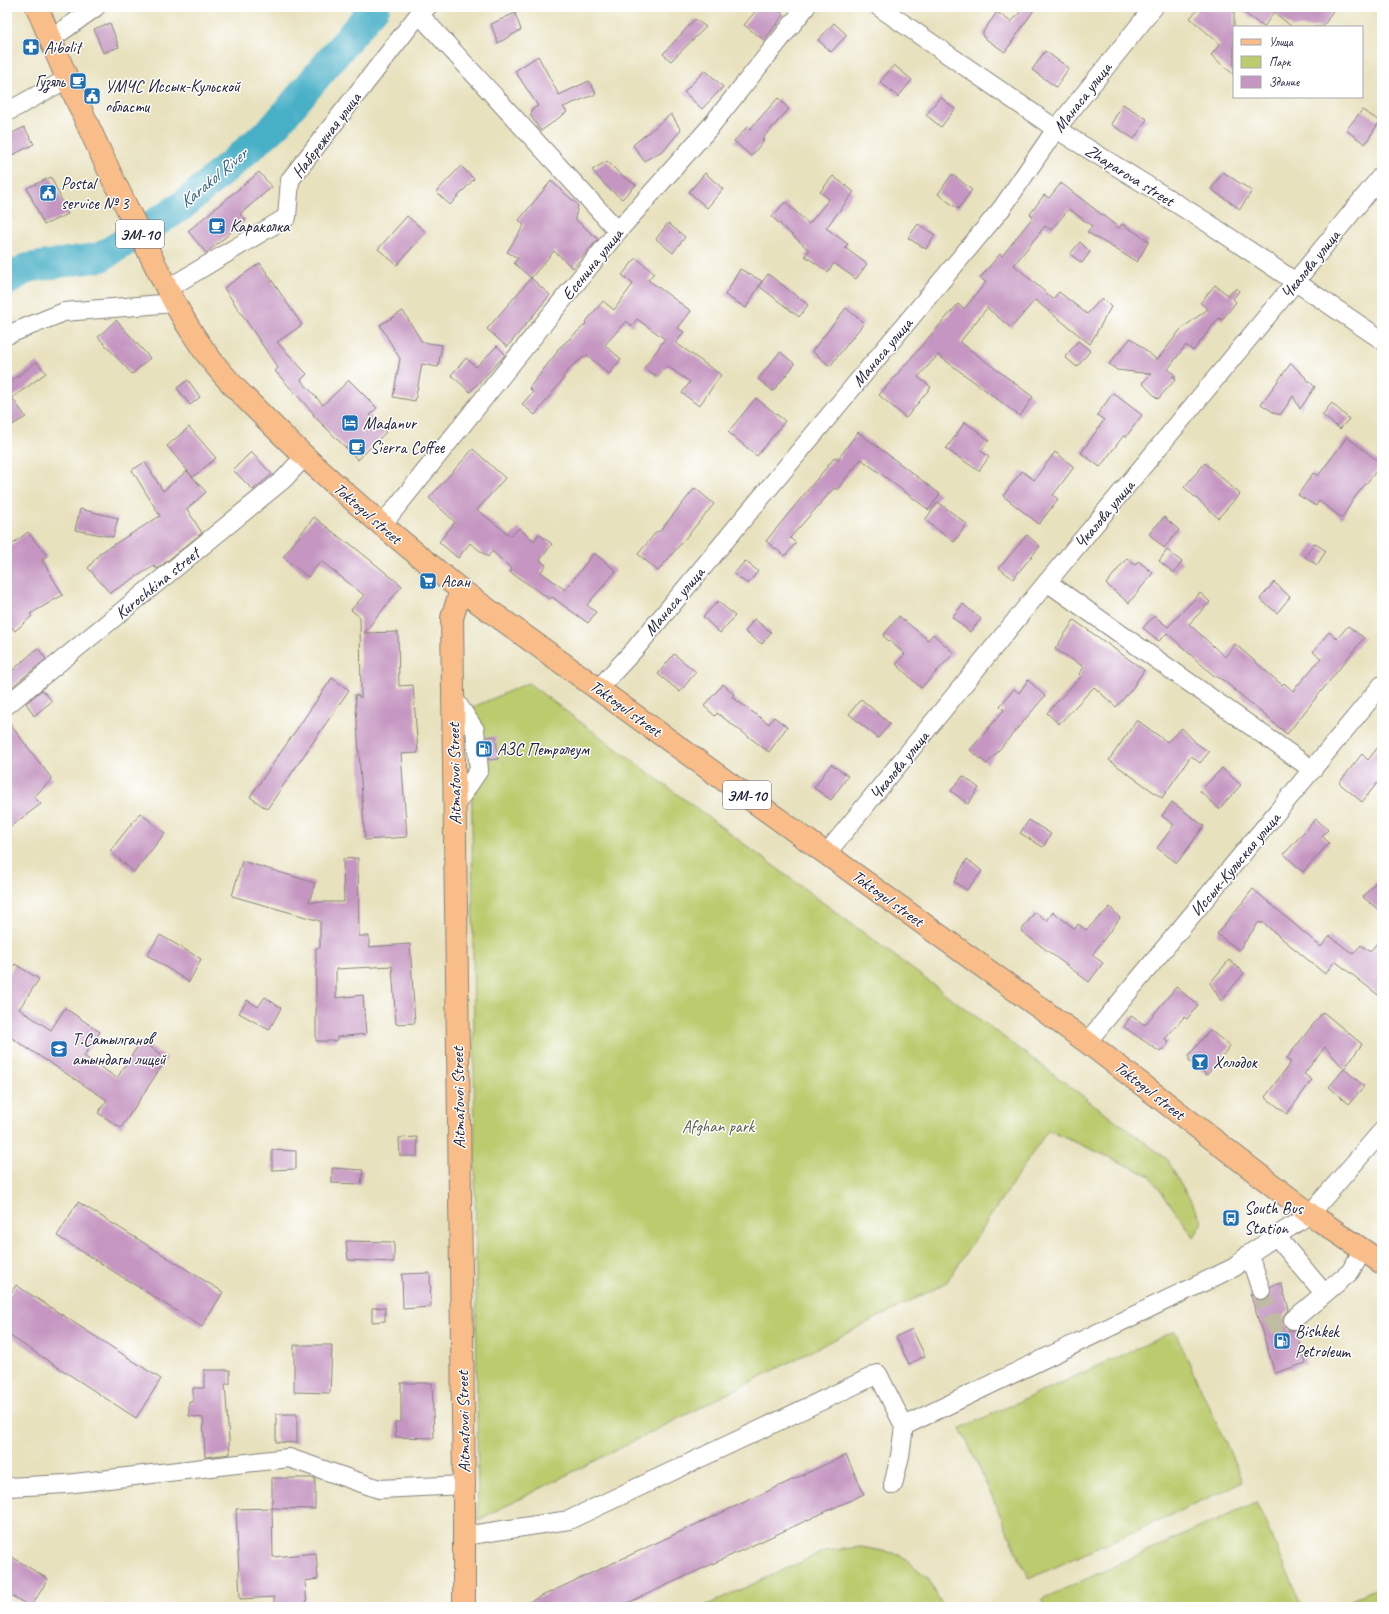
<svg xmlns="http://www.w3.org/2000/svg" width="1389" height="1614" font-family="Caveat,sans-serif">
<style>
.green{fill:#bbcb6d;stroke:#6e7654}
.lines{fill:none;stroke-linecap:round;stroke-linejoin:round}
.river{stroke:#47afc6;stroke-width:30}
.building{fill:#c596c1}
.minor-tunnel{stroke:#c0bba3;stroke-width:18;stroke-dasharray:18 9;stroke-linecap:butt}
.minor-casing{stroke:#85827c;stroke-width:20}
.major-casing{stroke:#85827c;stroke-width:24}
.highway-casing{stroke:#85827c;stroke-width:24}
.minor{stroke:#fff;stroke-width:18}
.major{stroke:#f8bd88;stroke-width:22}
.highway{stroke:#f8bd88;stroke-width:22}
.labels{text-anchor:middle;stroke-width:3;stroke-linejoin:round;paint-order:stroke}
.shield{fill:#fff;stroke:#646476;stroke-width:1}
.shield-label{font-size:16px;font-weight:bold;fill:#22223b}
.poi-label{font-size:17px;fill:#22223b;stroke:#fff;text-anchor:start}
.street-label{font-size:17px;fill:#22223b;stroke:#fff}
.park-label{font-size:17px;fill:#585d4c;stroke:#fff}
.water-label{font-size:18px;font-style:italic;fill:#33617a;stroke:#fff}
</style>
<rect width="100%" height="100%" fill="#fff"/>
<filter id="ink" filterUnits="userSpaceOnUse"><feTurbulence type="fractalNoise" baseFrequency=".025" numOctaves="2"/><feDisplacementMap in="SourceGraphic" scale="8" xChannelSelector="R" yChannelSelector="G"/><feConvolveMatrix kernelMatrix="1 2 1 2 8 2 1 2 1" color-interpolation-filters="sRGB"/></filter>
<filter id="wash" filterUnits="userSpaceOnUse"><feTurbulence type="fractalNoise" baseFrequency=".012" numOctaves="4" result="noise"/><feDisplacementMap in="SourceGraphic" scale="16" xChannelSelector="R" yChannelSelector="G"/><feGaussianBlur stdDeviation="0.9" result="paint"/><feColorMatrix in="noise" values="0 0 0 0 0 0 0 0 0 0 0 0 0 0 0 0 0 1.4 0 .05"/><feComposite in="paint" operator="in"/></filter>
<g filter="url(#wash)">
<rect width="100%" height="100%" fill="#e8e1bd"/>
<!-- green -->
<g class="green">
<polygon points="528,683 1166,1158 1203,1222 1194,1237 1149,1175 1048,1130 946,1283 478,1520 471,708"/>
<polygon points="1175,1331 1243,1482 1029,1579 961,1428"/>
<polygon points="1256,1502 1303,1607 1046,1607 1042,1599"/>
<polygon points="861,1547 899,1554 928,1578 943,1607 703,1607 825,1551"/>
<polygon points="1382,1587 1382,1607 1336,1607"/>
</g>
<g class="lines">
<!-- river -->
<polyline class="river" points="7,281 27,268 101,257 182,206 275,126 375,7"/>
</g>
<g id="blocks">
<!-- building -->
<g class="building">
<polygon points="759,7 774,7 784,15 764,40 744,25"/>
<polygon points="1025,7 1036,7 1005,52 983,37 983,32 997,12 1011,22"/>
<polygon points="1200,7 1234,7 1234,75 1211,55 1220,44 1190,18"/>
<polygon points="1236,7 1335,7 1323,27 1292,27 1274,12 1264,27"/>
<polygon points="515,13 521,30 498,43 491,24"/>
<polygon points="695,19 706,27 671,61 663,54"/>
<polygon points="110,23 119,47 103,53 94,29"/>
<polygon points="834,23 847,35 831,52 818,40"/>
<polygon points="1045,51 1069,68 1056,87 1032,70"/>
<polygon points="538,56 559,95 589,81 596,94 563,107 567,112 541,131 530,115 532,113 531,110 538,106 515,71"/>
<polygon points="894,65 912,80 898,97 880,82"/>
<polygon points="705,70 723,87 702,109 684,92"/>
<polygon points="940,97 955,109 941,127 926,115"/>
<polygon points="778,98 789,109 762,139 764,141 751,156 734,141 747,127 750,129"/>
<polygon points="1123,104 1147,119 1134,139 1111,124"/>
<polygon points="1362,110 1380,121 1365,144 1346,130"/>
<polygon points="671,114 681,130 664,150 644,161 633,145"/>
<polygon points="24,127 34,144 7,158 7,136"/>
<polygon points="607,161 620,174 636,185 622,199 607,187 592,170"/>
<polygon points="461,166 474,179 450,205 436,192"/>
<polygon points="259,172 272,187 240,214 246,220 206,253 188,231"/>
<polygon points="1223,172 1252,191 1240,209 1211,189"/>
<polygon points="705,173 723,189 707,208 689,192"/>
<polygon points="952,174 972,190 958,209 938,194"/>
<polygon points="833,176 854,192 826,228 848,244 845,248 867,264 856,279 834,263 828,272 805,256 809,250 772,217 785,202 809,224 829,199 820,192"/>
<polygon points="51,177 68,214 44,225 27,188"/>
<polygon points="551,181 578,205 575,219 598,239 573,268 554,251 531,278 514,263 518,258 507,252 524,225 519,220"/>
<polygon points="1061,183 1119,228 1122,224 1149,241 1137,262 1087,232 1092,226 1069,209 1051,230 1045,226 1014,265 1053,299 1059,292 1087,314 1102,298 1111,307 1090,344 1035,300 1011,328 987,308 960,342 1033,397 1020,416 938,355 918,377 931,387 906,418 879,395 958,304 964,309 986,282 980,278 1000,254 1002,256 1033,217 1030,214 1044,195 1049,198"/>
<polygon points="407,216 426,232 397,265 378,249"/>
<polygon points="668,223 685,237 673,253 656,239"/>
<polygon points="918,224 935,235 926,249 908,238"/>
<polygon points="1080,242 1090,252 1082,263 1070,254"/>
<polygon points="636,258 654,273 648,280 691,311 678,328 684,332 676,343 721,375 699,406 682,393 690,382 667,366 658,377 644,368 665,339 637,319 632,326 626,321 605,345 621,359 609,374 587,355 573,365 563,377 564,378 535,415 522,404 533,392 529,388 558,351 557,350 586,324 585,323 603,301 614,310 633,284 622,275"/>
<polygon points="260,263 302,325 277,342 307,374 301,380 323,405 349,380 377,408 370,415 386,432 358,460 313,415 314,414 275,371 278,368 224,288"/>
<polygon points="740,269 762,281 746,308 725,295"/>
<polygon points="768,274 808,305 799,317 759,286"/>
<polygon points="531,278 550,295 507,347 487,329"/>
<polygon points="1215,285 1228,295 1237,288 1239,291 1233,299 1236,302 1222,320 1219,318 1193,351 1186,345 1168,369 1176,376 1172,376 1176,379 1158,399 1142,383 1151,374 1117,370 1109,364 1131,338 1157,360 1181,329 1208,309 1200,303"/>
<polygon points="846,308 864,323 830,366 812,351"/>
<polygon points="403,311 422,342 442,345 438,367 422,364 415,401 393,397 400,359 380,325"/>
<polygon points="116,320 150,358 132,374 98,337"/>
<polygon points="1078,341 1090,351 1077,367 1065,357"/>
<polygon points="497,346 505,354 504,356 470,392 451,375 466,358 476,367"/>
<polygon points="780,352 795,364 773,391 758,379"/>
<polygon points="37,362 46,373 12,398 26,417 7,428 7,384"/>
<polygon points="1291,363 1315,387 1300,409 1293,396 1281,414 1276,414 1261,404"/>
<polygon points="188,380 200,397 190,405 177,388"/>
<polygon points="1113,393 1142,415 1126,437 1124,435 1100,467 1081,453 1104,420 1097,415"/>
<polygon points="756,398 785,421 757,456 728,432"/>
<polygon points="1332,403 1349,419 1340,429 1322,415"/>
<polygon points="965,422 989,440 981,451 989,457 979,471 946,449"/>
<polygon points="189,427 216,458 193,477 167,446"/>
<polygon points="858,432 940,494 929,510 861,459 837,490 834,488 790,538 796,543 785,556 766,541 835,457 838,459"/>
<polygon points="1347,437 1382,464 1355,497 1342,518 1319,501 1316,506 1298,495 1313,473 1318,476"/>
<polygon points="473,449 505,478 477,510 511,536 519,528 534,541 539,534 552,544 540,560 546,565 541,572 565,590 594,553 616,571 587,605 596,612 588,623 552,597 550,599 510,572 512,569 492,551 488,557 470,543 458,558 439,542 455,522 429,498"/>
<polygon points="251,452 272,474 253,490 233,470"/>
<polygon points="1055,452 1074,467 1053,495 1058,499 1039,524 1003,496 1022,471 1034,480"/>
<polygon points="145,462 163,491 187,471 206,492 187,509 202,533 157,569 154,566 110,593 88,568 100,553 160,516 132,470"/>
<polygon points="1205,463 1240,494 1218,518 1184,487"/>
<polygon points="695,488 714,504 658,571 638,554 657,531 659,532"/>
<polygon points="938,502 967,524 954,542 925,520"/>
<polygon points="80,509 118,518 113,537 75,530"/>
<polygon points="314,517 347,543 348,542 402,586 364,633 398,632 399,686 413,685 418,753 401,754 407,837 365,840 355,694 361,698 360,617 351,610 364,595 321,561 308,577 283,557"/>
<polygon points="1164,517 1179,530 1164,548 1149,534"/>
<polygon points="28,532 47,556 42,560 63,595 30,614 32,616 15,631 7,622 7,548"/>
<polygon points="1027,535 1040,546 1013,579 999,568"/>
<polygon points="1314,543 1326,551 1317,565 1305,557"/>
<polygon points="1167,550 1182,562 1174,573 1159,561"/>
<polygon points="1127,558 1135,565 1138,561 1153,573 1129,603 1106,584"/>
<polygon points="745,561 758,571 748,584 734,574"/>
<polygon points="1274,582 1290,597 1277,613 1260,599"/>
<polygon points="1200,593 1210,602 1189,624 1225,657 1235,644 1282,685 1284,683 1293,691 1321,658 1313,652 1329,632 1337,639 1348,626 1364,638 1287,734 1223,680 1213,675 1167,633 1159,641 1143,628 1154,616 1168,627"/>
<polygon points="718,601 735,616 720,633 703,617"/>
<polygon points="963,604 981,619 970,632 952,617"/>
<polygon points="899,616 928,640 933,634 954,653 921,688 896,664 905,654 883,636"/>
<polygon points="754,619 771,632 762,644 745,632"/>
<polygon points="1074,620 1144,670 1132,689 1116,707 1094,687 1059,724 1047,713 1081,676 1079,674 1084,667 1055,649"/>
<polygon points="38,648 46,659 7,691 7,675"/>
<polygon points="674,654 696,672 680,692 658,674"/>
<polygon points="332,678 349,690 267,809 250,797"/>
<polygon points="1028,680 1045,696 987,764 970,750 1004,710 1000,706 1014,689 1019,693"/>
<polygon points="723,684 734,694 732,697 769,724 774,717 787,727 769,752 717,713 715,716 704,706"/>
<polygon points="42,690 52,701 34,716 26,703"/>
<polygon points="861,699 890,724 878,738 849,714"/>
<polygon points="7,720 52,779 34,797 41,804 7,829"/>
<polygon points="1137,720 1167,742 1182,728 1196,743 1209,752 1200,763 1191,756 1162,798 1109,760"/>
<polygon points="496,736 498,759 489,760 486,737"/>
<polygon points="1382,742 1382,777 1362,802 1339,783 1362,754 1368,760"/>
<polygon points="831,764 848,776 831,800 814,788"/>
<polygon points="1222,768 1241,785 1219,809 1200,791"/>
<polygon points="963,776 979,788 968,804 951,791"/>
<polygon points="1172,802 1204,826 1177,863 1157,848 1174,825 1162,816"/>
<polygon points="140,813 165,833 134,872 110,851"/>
<polygon points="1316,819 1328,830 1322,836 1329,843 1303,872 1284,854"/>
<polygon points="1029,820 1051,834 1043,847 1020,833"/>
<polygon points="358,858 359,936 369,936 369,947 410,944 415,1023 396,1024 392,966 336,969 336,998 363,995 366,1034 337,1037 337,1041 316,1041 316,948 320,948 320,921 232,896 242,861 315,883 309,902 344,902 343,859"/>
<polygon points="967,859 982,871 967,890 954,882"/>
<polygon points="1382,875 1382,913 1363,897"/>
<polygon points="1253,889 1321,947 1330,936 1353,954 1361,945 1370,952 1382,936 1382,998 1335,961 1325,974 1262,922 1261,924 1259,922 1239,950 1217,934"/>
<polygon points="1110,907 1120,918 1092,955 1103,963 1089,982 1021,931 1035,912 1047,921 1053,912 1075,929 1078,924 1086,930"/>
<polygon points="160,935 201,959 189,982 147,955"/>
<polygon points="1229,960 1244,973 1221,1001 1210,983"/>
<polygon points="15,964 39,979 19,1009 51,1030 65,1008 100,1032 84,1056 117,1078 141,1041 167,1058 121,1128 98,1113 107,1100 7,1035 7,977"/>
<polygon points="1176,987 1198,1005 1187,1019 1184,1017 1165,1039 1169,1042 1160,1052 1124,1027 1131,1016 1145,1025"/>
<polygon points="265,997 281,1008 269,1030 239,1013 247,1000 258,1007"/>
<polygon points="1323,1012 1362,1044 1344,1069 1325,1047 1304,1074 1312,1080 1287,1114 1265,1097 1291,1062 1286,1059"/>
<polygon points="1210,1030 1230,1046 1207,1075 1189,1061 1189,1055"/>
<polygon points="1344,1069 1364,1086 1349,1104 1329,1087"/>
<polygon points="417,1137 417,1156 400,1156 399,1138"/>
<polygon points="272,1150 296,1151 296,1169 272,1170"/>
<polygon points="332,1168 363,1170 361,1184 332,1183"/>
<polygon points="78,1202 223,1292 202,1327 57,1236"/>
<polygon points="346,1241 394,1242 394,1262 348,1260"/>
<polygon points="430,1273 431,1307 403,1309 402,1274"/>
<polygon points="1281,1283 1289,1309 1283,1316 1283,1322 1289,1330 1296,1330 1306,1363 1275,1373 1250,1293 1259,1300 1264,1300 1269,1297 1271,1286"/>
<polygon points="16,1285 161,1379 136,1418 7,1334 7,1299"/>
<polygon points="385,1307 385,1321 372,1322 372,1308"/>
<polygon points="912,1329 925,1356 909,1364 896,1337"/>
<polygon points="294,1345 332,1345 330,1393 294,1392"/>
<polygon points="204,1370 230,1370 230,1384 225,1384 230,1454 205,1457 203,1418 189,1416 189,1402 193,1402 193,1388 204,1388"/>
<polygon points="401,1383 432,1383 434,1438 396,1437 395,1422 401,1422"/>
<polygon points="276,1414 297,1414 297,1443 276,1442"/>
<polygon points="846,1455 864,1494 619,1607 518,1607"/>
<polygon points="272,1478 315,1478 315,1509 272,1508"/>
<polygon points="272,1508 273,1557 316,1553 318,1579 305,1581 307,1607 274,1607 274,1597 240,1599 236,1509"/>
<polygon points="7,1554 48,1579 31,1607 7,1593"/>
</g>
</g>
</g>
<g filter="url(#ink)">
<use href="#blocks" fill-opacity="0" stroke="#85827c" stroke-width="1"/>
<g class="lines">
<!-- minor-tunnel -->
<polyline class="minor-tunnel" points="1261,1290 1274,1325 1293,1320"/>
<defs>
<g id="minor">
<polyline points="879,7 1056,129 1208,223 1382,340"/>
<polyline points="419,14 618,231"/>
<polyline points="51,39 96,7"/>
<polyline points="7,112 67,79"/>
<polyline points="167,289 287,217 290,180 419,14 427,7"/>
<polyline points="7,335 64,312 174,303"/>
<polyline points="382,525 618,231 710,127 806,7"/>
<polyline points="1047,582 1313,770"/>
<polyline points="599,688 635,649 1002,208 1056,129 1154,7"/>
<polyline points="453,697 475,730 479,770 454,807"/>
<polyline points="7,705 284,479 304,457"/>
<polyline points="826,854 1024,610 1287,292 1382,175"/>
<polyline points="1087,1042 1382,685"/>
<polyline points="1276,1236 1324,1293"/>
<polyline points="1249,1254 1261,1290"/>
<polyline points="1293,1320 1350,1272 1363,1250"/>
<polyline points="904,1426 1235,1267 1249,1254 1310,1214 1382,1131"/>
<polyline points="7,1487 66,1484 289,1458 379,1489 464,1485"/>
<polyline points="464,1536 569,1520 878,1374 904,1426 900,1456 893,1485"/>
</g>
<polyline id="major" points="461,590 452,618 464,1485 464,1607"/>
<path id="highway" d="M37,7C69,85 103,161 141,236C159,272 176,310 199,343C218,372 243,396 267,420C328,481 394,536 461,590L1087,1042L1310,1214L1382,1263"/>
</defs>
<!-- minor casing -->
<use href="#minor" class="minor-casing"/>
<!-- major casing -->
<use href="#major" class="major-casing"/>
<!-- highway casing -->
<use href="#highway" class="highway-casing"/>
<!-- minor -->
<use href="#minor" class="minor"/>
<!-- major -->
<use href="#major" class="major"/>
<!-- highway -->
<use href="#highway" class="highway"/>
</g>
</g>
<!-- icons -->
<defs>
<symbol id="pharmacy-square" viewBox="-11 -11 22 22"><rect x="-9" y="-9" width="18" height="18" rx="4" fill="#1f6fb2" stroke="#fff"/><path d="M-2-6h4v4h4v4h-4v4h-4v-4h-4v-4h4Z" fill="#fff"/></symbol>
<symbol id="cafe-square" viewBox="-11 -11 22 22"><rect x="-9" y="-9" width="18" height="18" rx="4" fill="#1f6fb2" stroke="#fff"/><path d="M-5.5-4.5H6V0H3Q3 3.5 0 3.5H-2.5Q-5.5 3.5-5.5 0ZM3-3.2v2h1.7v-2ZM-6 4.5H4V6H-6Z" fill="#fff"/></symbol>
<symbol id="civic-square" viewBox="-11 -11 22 22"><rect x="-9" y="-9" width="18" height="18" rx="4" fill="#1f6fb2" stroke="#fff"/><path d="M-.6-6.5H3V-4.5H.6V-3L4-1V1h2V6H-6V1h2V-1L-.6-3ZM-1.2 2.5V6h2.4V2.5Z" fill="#fff"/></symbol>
<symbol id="hotel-square" viewBox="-11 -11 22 22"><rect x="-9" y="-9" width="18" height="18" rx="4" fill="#1f6fb2" stroke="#fff"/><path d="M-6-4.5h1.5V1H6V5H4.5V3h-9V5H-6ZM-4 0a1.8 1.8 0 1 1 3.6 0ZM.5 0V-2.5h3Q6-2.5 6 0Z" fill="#fff"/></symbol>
<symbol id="supermarket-square" viewBox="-11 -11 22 22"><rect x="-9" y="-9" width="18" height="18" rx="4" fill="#1f6fb2" stroke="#fff"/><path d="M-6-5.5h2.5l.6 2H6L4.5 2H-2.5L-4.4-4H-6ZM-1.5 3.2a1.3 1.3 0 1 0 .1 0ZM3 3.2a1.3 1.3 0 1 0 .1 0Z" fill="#fff"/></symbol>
<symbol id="fuel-square" viewBox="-11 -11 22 22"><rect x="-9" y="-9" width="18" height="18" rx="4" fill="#1f6fb2" stroke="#fff"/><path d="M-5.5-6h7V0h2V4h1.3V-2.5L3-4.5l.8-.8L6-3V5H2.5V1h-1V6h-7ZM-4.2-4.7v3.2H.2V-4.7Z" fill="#fff"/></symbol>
<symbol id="school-square" viewBox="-11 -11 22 22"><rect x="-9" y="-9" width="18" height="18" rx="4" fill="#1f6fb2" stroke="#fff"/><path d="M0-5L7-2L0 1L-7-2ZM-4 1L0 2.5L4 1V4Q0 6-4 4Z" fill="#fff"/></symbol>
<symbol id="bar-square" viewBox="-11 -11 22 22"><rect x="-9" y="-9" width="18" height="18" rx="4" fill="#1f6fb2" stroke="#fff"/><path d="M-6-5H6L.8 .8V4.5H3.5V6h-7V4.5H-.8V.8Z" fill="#fff"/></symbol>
<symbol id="bus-square" viewBox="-11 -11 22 22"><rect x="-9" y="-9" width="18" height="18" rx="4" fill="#1f6fb2" stroke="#fff"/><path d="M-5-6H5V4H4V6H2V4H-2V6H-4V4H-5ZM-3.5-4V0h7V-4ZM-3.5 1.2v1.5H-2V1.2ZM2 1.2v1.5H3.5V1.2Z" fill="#fff"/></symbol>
</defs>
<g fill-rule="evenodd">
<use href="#pharmacy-square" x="21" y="37" width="20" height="20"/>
<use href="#cafe-square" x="68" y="71" width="20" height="20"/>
<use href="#civic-square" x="82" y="86" width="20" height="20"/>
<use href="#civic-square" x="38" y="183" width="20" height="20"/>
<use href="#cafe-square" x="207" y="216" width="20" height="20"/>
<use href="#hotel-square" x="340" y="413" width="20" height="20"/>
<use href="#cafe-square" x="347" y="437" width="20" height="20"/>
<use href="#supermarket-square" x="418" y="571" width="20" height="20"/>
<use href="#fuel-square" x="474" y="739" width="20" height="20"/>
<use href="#school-square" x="49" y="1039" width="20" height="20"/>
<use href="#bar-square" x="1190" y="1052" width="20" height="20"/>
<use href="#bus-square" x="1221" y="1208" width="20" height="20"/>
<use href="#fuel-square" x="1272" y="1331" width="20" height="20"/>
</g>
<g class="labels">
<!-- shield labels -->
<g class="shield">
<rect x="116" y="220" width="48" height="28" rx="3"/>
<rect x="723" y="781" width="48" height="28" rx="3"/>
</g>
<g class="shield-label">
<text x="140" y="240">ЭМ-10</text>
<text x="747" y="801">ЭМ-10</text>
</g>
<!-- poi labels -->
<g class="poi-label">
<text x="44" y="53">Aibolit</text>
<text x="65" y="87" text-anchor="end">Гузяль</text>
<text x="105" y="92">УМЧС Иссык-Кульской<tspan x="105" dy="20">области</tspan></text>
<text x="61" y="189">Postal<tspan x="61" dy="20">service № 3</tspan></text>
<text x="230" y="232">Караколка</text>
<text x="363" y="429">Madanur</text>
<text x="370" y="453">Sierra Coffee</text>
<text x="441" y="587">Асан</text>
<text x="497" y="755">АЗС Петролеум</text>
<text x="72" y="1045">Т.Сатылганов<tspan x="72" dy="20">атындагы лицей</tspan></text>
<text x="1213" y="1068">Холодок</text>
<text x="1244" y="1214">South Bus<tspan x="1244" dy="20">Station</tspan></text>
<text x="1295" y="1337">Bishkek<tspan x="1295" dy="20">Petroleum</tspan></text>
</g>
<!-- street labels -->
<g class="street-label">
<text transform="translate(1082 97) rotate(-52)" y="6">Манаса улица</text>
<text transform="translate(326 135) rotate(-53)" y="6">Набережная улица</text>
<text transform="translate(1130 175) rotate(32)" y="6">Zhaparova street</text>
<text transform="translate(592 264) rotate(-51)" y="6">Есенина улица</text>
<text transform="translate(1310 264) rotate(-51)" y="6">Чкалова улица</text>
<text transform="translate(882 352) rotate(-50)" y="6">Манаса улица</text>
<text transform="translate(368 513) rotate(41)" y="6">Toktogul street</text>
<text transform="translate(1104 514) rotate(-50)" y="6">Чкалова улица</text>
<text transform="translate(157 583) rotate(-39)" y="6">Kurochkina street</text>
<text transform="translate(674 601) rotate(-50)" y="6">Манаса улица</text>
<text transform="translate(626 708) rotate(36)" y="6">Toktogul street</text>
<text transform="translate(899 765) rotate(-51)" y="6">Чкалова улица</text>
<text transform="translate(454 774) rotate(-91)" y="6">Aitmatovoi Street</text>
<text transform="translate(1235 864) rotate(-50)" y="6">Иссык-Кульская улица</text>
<text transform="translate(888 898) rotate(36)" y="6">Toktogul street</text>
<text transform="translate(1150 1090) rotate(38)" y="6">Toktogul street</text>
<text transform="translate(458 1098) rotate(-91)" y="6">Aitmatovoi Street</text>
<text transform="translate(463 1422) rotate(-91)" y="6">Aitmatovoi Street</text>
</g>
<!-- park labels -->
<g class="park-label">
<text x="718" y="1132">Afghan park</text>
</g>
<!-- water labels -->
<g class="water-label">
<text transform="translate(213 178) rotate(-40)" y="6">Karakol River</text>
</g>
</g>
<!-- margin -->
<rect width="1389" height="1614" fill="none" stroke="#fff" stroke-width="24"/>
<!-- legend -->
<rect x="1233" y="26" width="130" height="72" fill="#ffffff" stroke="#a7a7b1"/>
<rect x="1241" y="39" width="20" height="6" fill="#f8bd88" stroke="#a7a7b1"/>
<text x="1269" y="46" font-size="12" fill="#22223b">Улица</text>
<rect x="1241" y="56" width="20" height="12" fill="#bbcb6d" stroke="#a7a7b1"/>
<text x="1269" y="66" font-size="12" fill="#22223b">Парк</text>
<rect x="1241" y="76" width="20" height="12" fill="#c596c1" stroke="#a7a7b1"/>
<text x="1269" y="86" font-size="12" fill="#22223b">Здание</text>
</svg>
